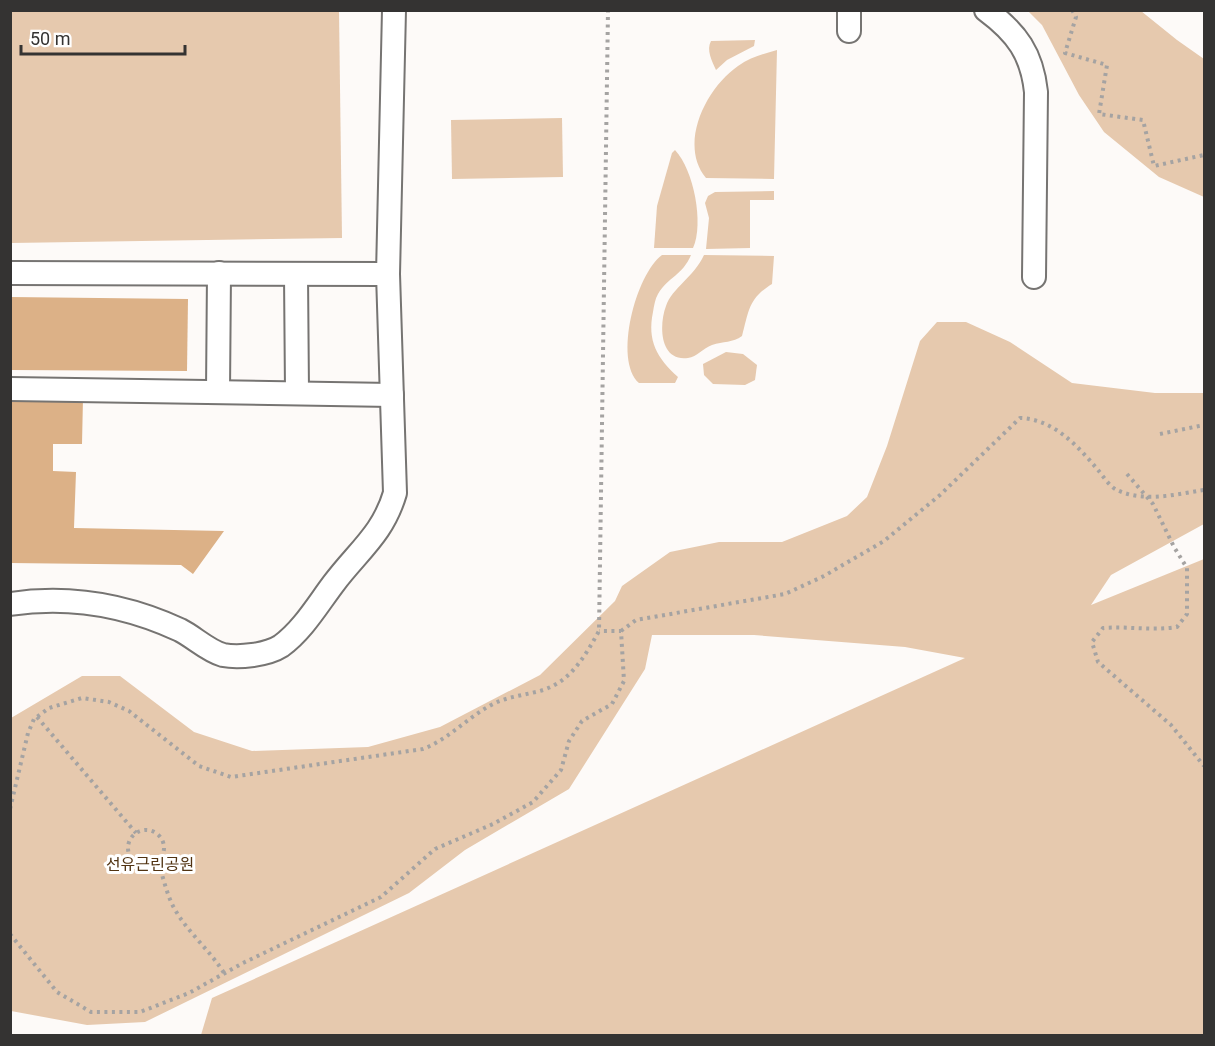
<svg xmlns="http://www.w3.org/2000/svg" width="1215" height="1046" font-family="Roboto,'Noto Sans KR',sans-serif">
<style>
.green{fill:#e6c9ae}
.building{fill:#dcb187}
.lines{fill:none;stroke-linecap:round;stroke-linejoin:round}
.minor-casing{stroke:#767472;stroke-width:26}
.path{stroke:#a5a3a2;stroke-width:4;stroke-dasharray:3 4.5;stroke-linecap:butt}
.minor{stroke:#fff;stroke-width:22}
.labels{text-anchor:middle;stroke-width:6;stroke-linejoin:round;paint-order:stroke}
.park-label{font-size:16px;fill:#513312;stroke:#fff}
</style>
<rect width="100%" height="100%" fill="#fdfaf8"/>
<!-- green -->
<g class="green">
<polygon points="10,11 339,11 342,238 11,243"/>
<polygon points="1028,11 1141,11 1177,40 1204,59 1204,197 1159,177 1104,132 1079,95 1042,25"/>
<path d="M755,40L754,46L727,60L716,70C712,61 706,50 711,41Z"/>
<path d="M777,50L774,179L706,178C678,144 706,88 738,66C751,57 763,54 777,50Z"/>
<polygon points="562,118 563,177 452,179 451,120"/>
<path d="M675,150C694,170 704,224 693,248H654L657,206L672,153Z"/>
<polygon points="774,191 774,200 750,200 750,248 706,249 709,218 705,203 708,196 715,192"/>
<path d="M662,255H691C682,276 669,276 658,294C655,299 654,306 653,312C647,341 657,358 678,377L675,383H639C613,360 636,274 662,255Z"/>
<path d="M704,255L774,256L772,284C748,299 749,311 742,336C733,343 723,341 712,345C703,348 697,357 688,358C659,362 659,324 666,306C672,288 694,277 704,255Z"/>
<polygon points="937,322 966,322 1010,342 1072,383 1155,393 1204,393 1204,524 1111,575 1091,605 1204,559 1204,1035 201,1035 212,998 965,658 905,647 754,635 652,635 645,669 569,789 465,850 409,893 145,1022 87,1025 11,1011 11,718 82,676 120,676 194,732 252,751 368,747 440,727 540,675 615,601 622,586 670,552 719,542 782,542 847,516 867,497 887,446 920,341"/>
<polygon points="726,352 743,354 757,365 755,380 745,385 713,384 704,375 703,364"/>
</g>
<!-- building -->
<g class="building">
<polygon points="10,297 188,299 187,371 10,370"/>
<polygon points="10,396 83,398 82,444 53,444 53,471 76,472 74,528 224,531 193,574 181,565 10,563"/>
</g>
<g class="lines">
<defs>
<g id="minor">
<path d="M986,10C1017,33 1032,54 1036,92L1034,277"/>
<polyline points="849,31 849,10"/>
<polyline points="10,273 388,274"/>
<polyline points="296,275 297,392"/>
<polyline points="10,389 392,395"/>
<polyline points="218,391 219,273"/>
<path d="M10,604C69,595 126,605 180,630C194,637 208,651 223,655C239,658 267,655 281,646C303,630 318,604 334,583C358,551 383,534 395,493L388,274L394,10"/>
</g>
</defs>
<!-- minor casing -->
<use href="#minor" class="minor-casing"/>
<!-- path -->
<g class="path">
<polyline points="1072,10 1076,17 1065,53 1107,65 1099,114 1143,120 1154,166 1204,155"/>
<polyline points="1160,434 1204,425"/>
<path d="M1127,474L1153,504L1174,547L1187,568V614L1177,627C1152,631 1128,626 1103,628L1092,642L1098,662L1171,725L1204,766"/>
<path d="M621,631L636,620L785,594L824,576L884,541L940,495L1020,418C1053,419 1077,445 1098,470C1103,476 1110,487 1117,490C1144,503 1177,494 1204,490"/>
<polyline points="37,717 136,833"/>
<path d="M10,809L28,733L34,719L49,708L82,698L109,702L129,711L199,766L231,777L423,749C449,739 468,717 493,704C509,696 527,695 543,690C571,681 585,656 599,631L608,10"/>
<circle cx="146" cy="848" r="18"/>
<path d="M158,862C163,876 166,892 173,906C186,931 209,949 224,973"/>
<polyline points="10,934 57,992 91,1012 140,1012 189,993 243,963 381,897 435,849 493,824 533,802 561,770 569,741 582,721 612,704 624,681 621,631 599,631"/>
</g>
<!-- minor -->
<use href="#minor" class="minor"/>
</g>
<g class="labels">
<!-- park labels -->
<g class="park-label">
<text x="150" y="870">선유근린공원</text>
</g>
</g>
<!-- border -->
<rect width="1215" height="1046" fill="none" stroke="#343332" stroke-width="24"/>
<!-- scale -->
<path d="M21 45v9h164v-9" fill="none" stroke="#343332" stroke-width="3"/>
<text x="30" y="45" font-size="18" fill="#343332" stroke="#ffffff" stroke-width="4.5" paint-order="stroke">50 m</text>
</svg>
